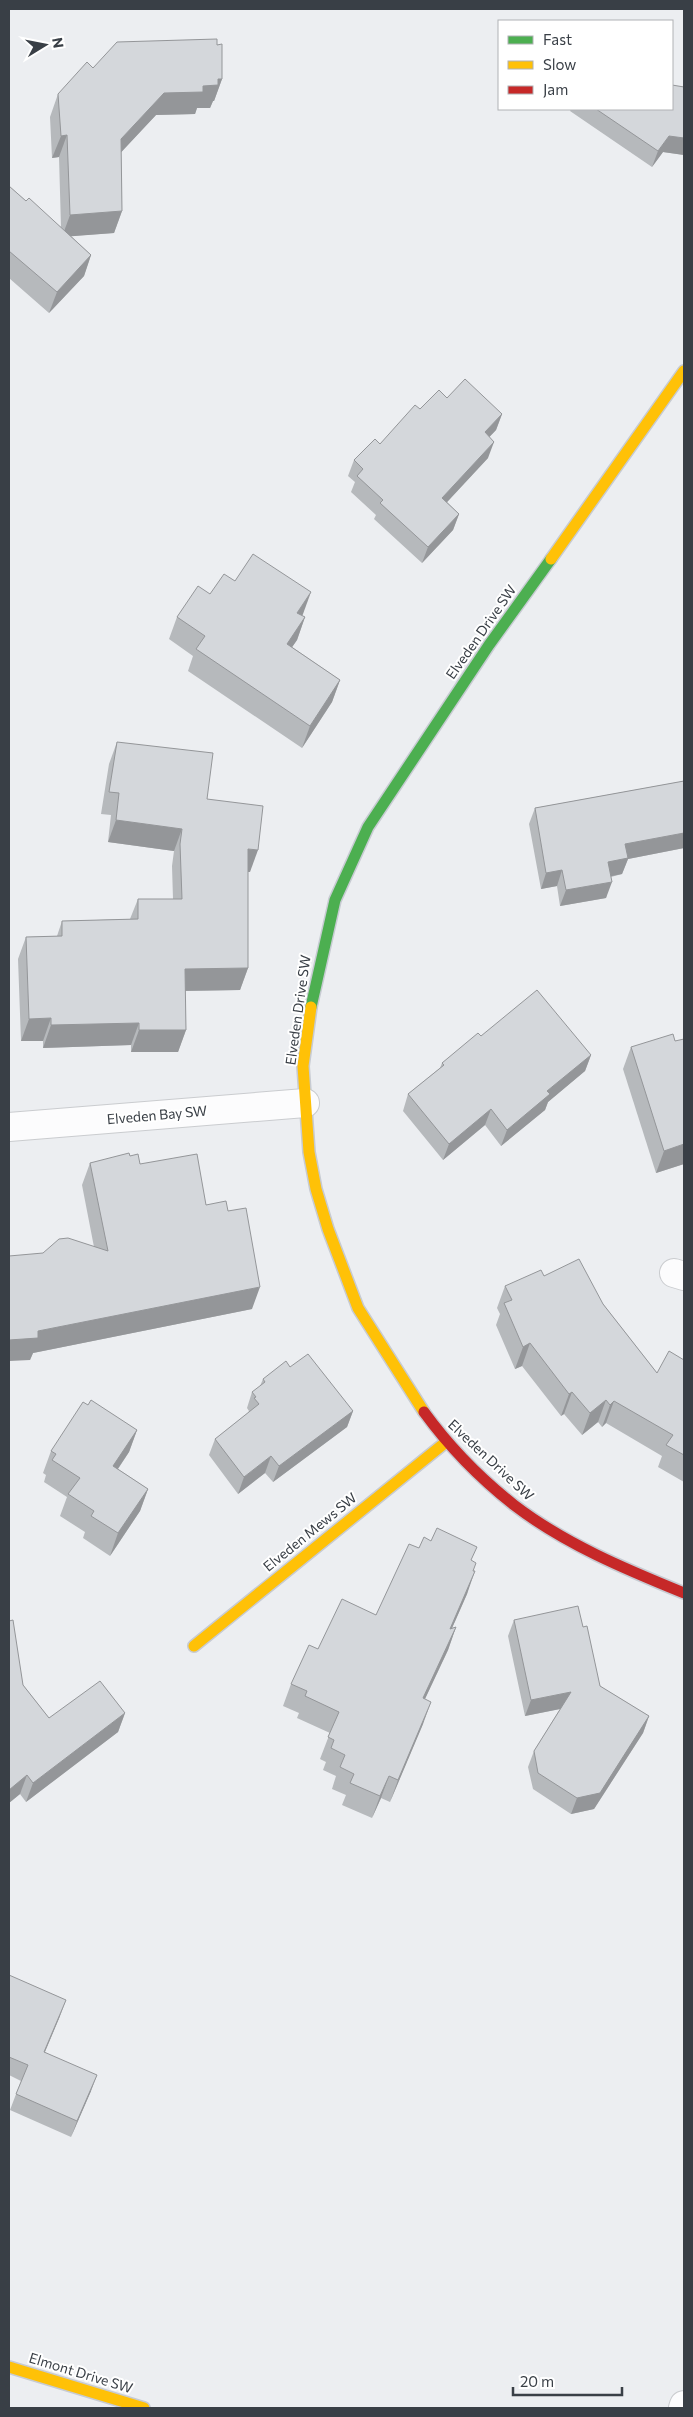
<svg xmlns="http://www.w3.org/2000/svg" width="693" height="2417" font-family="Commissioner,sans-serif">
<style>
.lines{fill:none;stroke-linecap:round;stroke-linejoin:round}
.street-casing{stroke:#cacccf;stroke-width:30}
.fast-casing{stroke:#c7cbd2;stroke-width:14}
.slow-casing{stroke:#c7cbd2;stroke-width:14}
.jam-casing{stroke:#c7cbd2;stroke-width:14}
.street{stroke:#fcfcfd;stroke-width:28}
.fast{stroke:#4caf50;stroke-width:11}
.slow{stroke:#ffc107;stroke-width:11}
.jam{stroke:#c62828;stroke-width:11}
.wall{fill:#b6b9bc}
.shaded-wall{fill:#949699}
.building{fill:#d4d7db;stroke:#949699}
.labels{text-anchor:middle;stroke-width:4;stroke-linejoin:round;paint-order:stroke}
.street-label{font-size:14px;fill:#393f46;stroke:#fff}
</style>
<rect width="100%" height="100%" fill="#eceef1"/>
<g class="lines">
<defs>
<g id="street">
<polyline points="9,1127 305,1103"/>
<polyline points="674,1273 684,1276"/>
<polyline points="683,2408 684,2405"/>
</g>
<polyline id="fast" points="311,1007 335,900 368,827 489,645 551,559"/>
<g id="slow">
<polyline points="551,559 684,371"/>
<polyline points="311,1007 303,1066 309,1152 316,1189 328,1229 358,1308 424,1412"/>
<polyline points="194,1646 446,1442"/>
<polyline points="9,2367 144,2408"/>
</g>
<path id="jam" d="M424,1412C448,1445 481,1479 514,1505C565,1544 625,1569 684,1593"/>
</defs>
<!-- street casing -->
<use href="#street" class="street-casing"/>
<!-- fast casing -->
<use href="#fast" class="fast-casing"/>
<!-- slow casing -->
<use href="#slow" class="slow-casing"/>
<!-- jam casing -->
<use href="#jam" class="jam-casing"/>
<!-- street -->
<use href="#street" class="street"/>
<!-- fast -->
<use href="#fast" class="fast"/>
<!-- slow -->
<use href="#slow" class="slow"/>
<!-- jam -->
<use href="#jam" class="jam"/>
</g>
<!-- wall -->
<g class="wall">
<polygon points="93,68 222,79 214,101 213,101 210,108 197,108 195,114 156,115 121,152 122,211 114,233 71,236 91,255 84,276 49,313 9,278 9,186 26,201 61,227 59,157 52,158 50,117 58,94"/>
<polygon points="684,87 684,155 663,152 652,167 570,111 571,109 672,109"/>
<polygon points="447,398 502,414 496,430 489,437 488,458 447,502 459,514 453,530 422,563 374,519 376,515 351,492 355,482 348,476 354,460 380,444 420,409"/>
<polygon points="235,581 303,614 302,616 305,617 297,640 292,647 340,680 332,702 302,748 188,671 193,656 169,639 177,617 210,594"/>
<polygon points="117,742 207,799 250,872 248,872 248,968 240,990 185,991 186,1030 178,1052 131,1052 131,1045 43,1048 43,1041 21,1041 18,959 26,937 57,936 62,921 130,919 138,899 173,899 172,866 174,851 108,842 111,815 101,814 109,764"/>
<polygon points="684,781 684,848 628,859 622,874 611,877 606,898 560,906 557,886 541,889 529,824 535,808"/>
<polygon points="481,1036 591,1055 585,1071 548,1102 545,1110 501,1146 485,1125 443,1160 403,1111 408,1094 440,1068 442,1063"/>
<polygon points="631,1047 684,1164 656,1173 623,1069"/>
<polygon points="130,1156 140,1164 206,1205 228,1211 252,1309 33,1353 30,1360 43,1253 94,1247 82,1185 90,1163"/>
<polygon points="544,1276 603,1304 657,1373 684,1360 684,1482 658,1467 662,1456 606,1423 602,1427 598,1422 582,1435 564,1414 561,1416 522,1366 515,1369 496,1325 500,1314 497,1308 505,1286"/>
<polygon points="290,1367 353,1411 347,1427 273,1482 265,1473 238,1494 209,1455 215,1439 248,1413 249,1411 247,1408 252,1392 260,1386 263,1379"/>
<polygon points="137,1430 129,1452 118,1469 148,1489 140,1511 110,1556 83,1538 85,1532 60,1516 67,1497 44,1482 46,1475 43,1473 51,1451"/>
<polygon points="419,1548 472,1561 473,1571 467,1594 452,1628 456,1627 448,1650 425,1699 423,1724 390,1802 381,1798 372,1818 342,1805 346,1795 332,1789 336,1776 323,1770 326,1762 320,1759 330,1733 297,1718 299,1713 283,1706 291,1684 318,1649 376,1615"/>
<polygon points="514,1620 583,1627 600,1686 649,1716 643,1733 594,1809 571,1814 533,1789 528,1767 534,1751 560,1709 525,1716 508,1636"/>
<polygon points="9,1621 23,1685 49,1718 125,1713 118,1732 26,1802 20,1794 9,1803"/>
<polygon points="9,1975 60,2016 45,2052 91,2091 71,2137 10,2110 21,2081 9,2075"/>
</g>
<!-- shaded-wall -->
<g class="shaded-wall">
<polygon points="218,79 222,79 214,101 213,101 210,108 197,108 195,114 156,115 113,161 121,139 164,93 203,86"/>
<polygon points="67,135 59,157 52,158 61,136"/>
<polygon points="669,136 684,138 684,155 663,152 652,167 658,151"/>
<polygon points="122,211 114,233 62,237 70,215"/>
<polygon points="91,255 84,276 49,313 57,292"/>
<polygon points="502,414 496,430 479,448 485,432"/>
<polygon points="494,442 488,458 436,514 442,498"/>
<polygon points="459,514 453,530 422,563 428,547"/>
<polygon points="311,592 303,614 289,635 297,613"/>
<polygon points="305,617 297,640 279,666 287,644"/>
<polygon points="340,680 332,702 302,748 310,726"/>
<polygon points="116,820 182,829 174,851 108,842"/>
<polygon points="684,833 684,848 628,859 622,874 602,878 608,862 625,844"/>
<polygon points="248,849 258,850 250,872 240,871"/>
<polygon points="562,870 557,886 541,889 546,873"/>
<polygon points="612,882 606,898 560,906 566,890"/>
<polygon points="248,968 240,990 177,991 185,969"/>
<polygon points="51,1018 43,1041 21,1041 29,1019"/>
<polygon points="139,1023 131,1045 43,1048 51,1025"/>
<polygon points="139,1030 186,1030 178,1052 131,1052"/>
<polygon points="591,1055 585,1071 548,1102 545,1110 501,1146 507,1130 547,1091"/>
<polygon points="491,1109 485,1125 443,1160 449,1144"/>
<polygon points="684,1144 684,1164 656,1173 664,1151"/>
<polygon points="260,1287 252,1309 33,1353 30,1360 9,1361 9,1340 38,1331"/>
<polygon points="530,1343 522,1366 515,1369 523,1347"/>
<polygon points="572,1392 564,1414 561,1416 569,1394"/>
<polygon points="606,1400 598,1422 582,1435 590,1413"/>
<polygon points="614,1401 606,1423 602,1427 610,1405"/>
<polygon points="353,1411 347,1427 273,1482 279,1466"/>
<polygon points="137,1430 129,1452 105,1488 113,1466"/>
<polygon points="271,1456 265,1473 238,1494 244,1477"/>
<polygon points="148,1489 140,1511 110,1556 118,1533"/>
<polygon points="475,1571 467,1594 442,1651 450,1629"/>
<polygon points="456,1627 448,1650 415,1720 423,1698"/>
<polygon points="571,1692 565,1708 525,1716 531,1700"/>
<polygon points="431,1702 423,1724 390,1802 398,1780"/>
<polygon points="125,1713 118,1732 26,1802 33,1783"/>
<polygon points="649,1716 643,1733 594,1809 571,1814 577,1798"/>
<polygon points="27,1775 20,1794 9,1803 9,1790"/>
<polygon points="389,1776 381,1798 372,1818 380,1796"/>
<polygon points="66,2000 60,2016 38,2068 44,2052"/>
<polygon points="97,2075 91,2091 71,2137 77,2121"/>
</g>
<!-- building -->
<g class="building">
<polygon points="217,39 217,45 222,44 222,79 218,79 218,85 203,86 203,92 164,93 121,139 122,211 70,215 67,135 61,136 58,94 87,62 93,68 117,42"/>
<polygon points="672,85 684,87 684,138 669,136 658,151 596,109 672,109"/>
<polygon points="9,186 26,201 29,198 91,255 57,292 9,251"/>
<polygon points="465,379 502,414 485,432 494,442 442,498 459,514 428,547 380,503 383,500 357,476 363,469 354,460 375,439 380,444 415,405 420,409 439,390 447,398"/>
<polygon points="253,554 311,592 297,613 305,617 287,644 340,680 310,726 196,649 205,636 177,617 198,586 210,594 224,574 235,581"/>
<polygon points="117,742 213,753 207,799 263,806 258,850 248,849 248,968 185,969 186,1030 139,1030 139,1023 51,1025 51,1018 29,1019 26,937 62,936 62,921 138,919 138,899 182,899 180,844 182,829 116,820 119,793 109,792"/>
<polygon points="684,781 684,833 625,844 628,858 608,862 612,882 566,890 562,870 546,873 535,808"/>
<polygon points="537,990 591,1055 547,1091 550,1094 507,1130 491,1109 449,1144 408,1094 444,1065 442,1063 478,1033 481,1036"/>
<polygon points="673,1034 675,1041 684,1039 684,1144 664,1151 631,1047"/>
<polygon points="129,1153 130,1156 138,1154 140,1164 197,1154 206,1205 226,1201 228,1211 246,1208 260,1287 38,1331 38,1338 9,1340 9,1256 43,1253 59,1239 68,1238 108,1251 90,1163"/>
<polygon points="579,1259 603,1304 657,1373 669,1351 684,1360 684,1455 666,1445 673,1435 614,1401 610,1405 606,1400 590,1413 572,1392 569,1394 530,1343 523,1347 504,1303 512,1300 505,1286 541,1270 544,1276"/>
<polygon points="308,1354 353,1411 279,1466 271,1456 244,1477 215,1439 259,1404 254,1398 256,1397 252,1392 265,1382 263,1379 286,1361 290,1367"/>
<polygon points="91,1400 137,1430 113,1466 148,1489 118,1533 91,1516 94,1511 68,1494 80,1478 52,1460 56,1454 51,1451 83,1402 88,1405"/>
<polygon points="437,1528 477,1547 471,1560 476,1563 473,1571 475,1571 450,1629 456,1627 423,1698 431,1702 398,1780 389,1776 380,1796 350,1783 354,1774 340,1767 345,1755 331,1748 334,1740 328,1737 339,1712 305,1696 307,1691 291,1684 309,1645 318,1649 342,1599 376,1615 409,1544 419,1548 424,1537 431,1541"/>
<polygon points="578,1606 583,1627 587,1626 600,1686 649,1716 600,1793 577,1798 538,1773 534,1751 571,1692 531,1700 514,1620"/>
<polygon points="13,1620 23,1685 49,1718 100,1681 125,1713 33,1783 27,1775 9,1790 9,1621"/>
<polygon points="9,1975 66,2000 44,2052 97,2075 77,2121 16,2094 28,2065 9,2057"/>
</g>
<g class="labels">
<!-- street labels -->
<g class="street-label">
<text transform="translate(481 632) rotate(-55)" y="5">Elveden Drive SW</text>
<text transform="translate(298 1010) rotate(-82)" y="5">Elveden Drive SW</text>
<text transform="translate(157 1115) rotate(-5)" y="5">Elveden Bay SW</text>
<text transform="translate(491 1460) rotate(43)" y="5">Elveden Drive SW</text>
<text transform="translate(310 1532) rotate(-39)" y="5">Elveden Mews SW</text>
<text transform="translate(81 2373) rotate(17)" y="5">Elmont Drive SW</text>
</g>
</g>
<!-- border -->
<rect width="693" height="2417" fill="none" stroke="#393f46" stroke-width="20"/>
<!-- legend -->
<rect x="498" y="20" width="175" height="90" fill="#ffffff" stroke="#b0b2b5"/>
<rect x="508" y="36" width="25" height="8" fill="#4caf50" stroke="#b0b2b5"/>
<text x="543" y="45" font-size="15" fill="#393f46">Fast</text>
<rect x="508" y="61" width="25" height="8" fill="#ffc107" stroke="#b0b2b5"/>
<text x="543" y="70" font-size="15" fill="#393f46">Slow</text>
<rect x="508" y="86" width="25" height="8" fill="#c62828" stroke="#b0b2b5"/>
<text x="543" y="95" font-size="15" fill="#393f46">Jam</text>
<!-- north arrow -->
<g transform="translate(45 45) rotate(80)" stroke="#ffffff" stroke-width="4" paint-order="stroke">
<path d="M0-4L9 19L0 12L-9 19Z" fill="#393f46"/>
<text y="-8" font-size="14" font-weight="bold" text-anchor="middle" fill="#393f46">N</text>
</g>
<!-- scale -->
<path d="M513 2387v8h109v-8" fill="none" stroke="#393f46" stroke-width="2.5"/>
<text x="520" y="2387" font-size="15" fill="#393f46" stroke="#ffffff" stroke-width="4" paint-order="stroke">20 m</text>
</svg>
